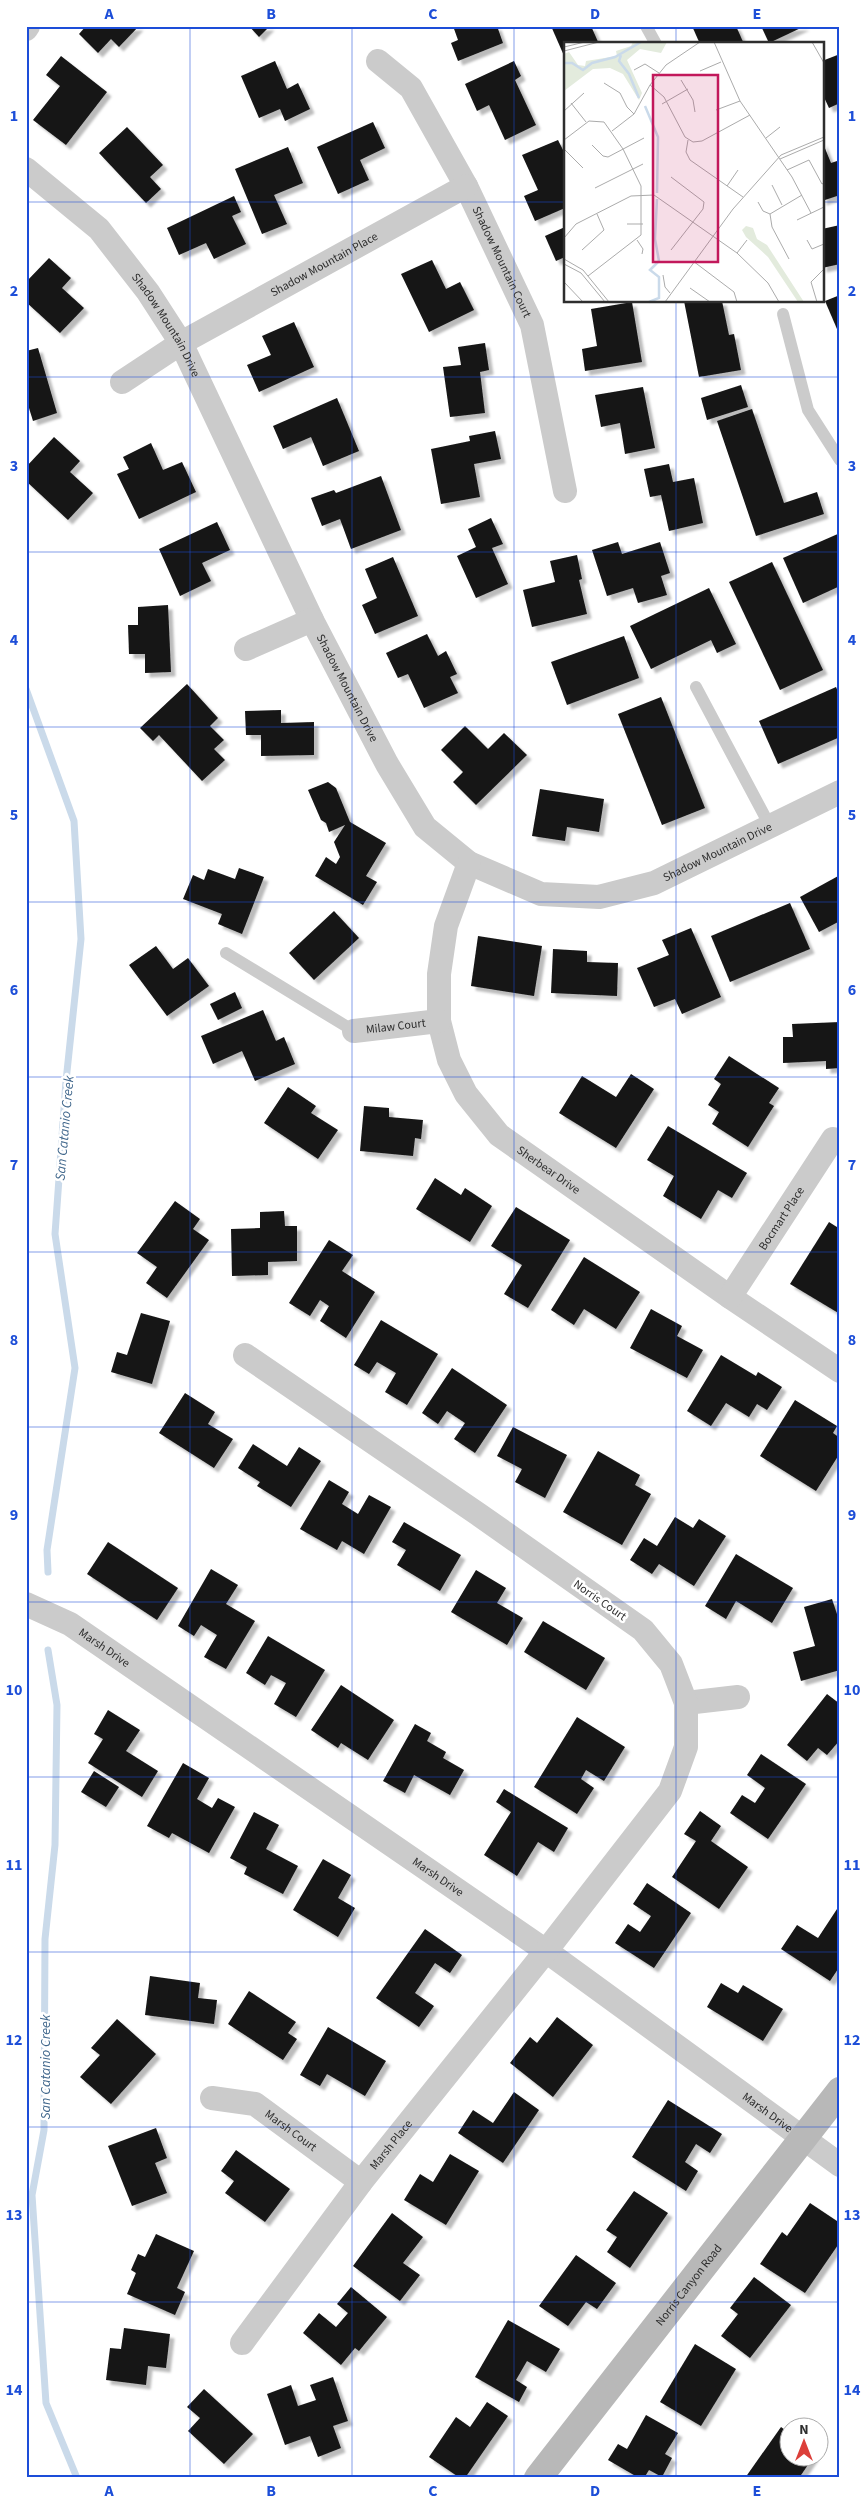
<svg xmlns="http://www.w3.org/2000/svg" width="866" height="2504" font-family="'Source Sans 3',sans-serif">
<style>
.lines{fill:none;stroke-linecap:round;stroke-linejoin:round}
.stream{stroke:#cadaea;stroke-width:7}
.building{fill:#151515;filter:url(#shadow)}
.lane{stroke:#cbcbcb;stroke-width:12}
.street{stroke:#cbcbcb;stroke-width:24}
.secondary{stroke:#b8b8b8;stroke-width:28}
.grid{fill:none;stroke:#1d4ed8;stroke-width:1;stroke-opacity:0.55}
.labels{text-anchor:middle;stroke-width:5;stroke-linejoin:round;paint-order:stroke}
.street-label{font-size:12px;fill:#2e2e2e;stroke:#fff}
.water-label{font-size:14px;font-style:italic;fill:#40678c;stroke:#fff}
.inset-river{fill:none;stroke:#cadaea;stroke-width:2.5}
.inset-road{fill:none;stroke:#ababab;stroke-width:1}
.view{fill:#c2185b;fill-opacity:0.15;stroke:#c2185b;stroke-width:2.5}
.inset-edge{fill:none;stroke:#2e2e2e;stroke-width:2.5}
.neatline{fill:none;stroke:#1d4ed8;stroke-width:2}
.grid-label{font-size:16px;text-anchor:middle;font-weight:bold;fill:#1d4ed8}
</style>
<defs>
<filter id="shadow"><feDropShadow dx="4.5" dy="4.5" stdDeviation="1" flood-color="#0004"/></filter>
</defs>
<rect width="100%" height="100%" fill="#fff"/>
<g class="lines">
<!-- stream -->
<g class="stream">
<polyline points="26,689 74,821 81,939 66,1081 55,1234 75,1368 47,1550 48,1572"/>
<polyline points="48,1650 57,1705 55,1845 45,1939 44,2130 32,2195 46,2403 77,2478"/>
</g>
</g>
<!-- building -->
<g class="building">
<polygon points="86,26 139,26 119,47 111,39 98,53 79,34"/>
<polygon points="249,26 270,26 259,37"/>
<polygon points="453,26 497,26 503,43 458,61 451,43 458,40"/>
<polygon points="551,26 591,26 599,44 565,44 565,58"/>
<polygon points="692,26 736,26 744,44 700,44"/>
<polygon points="761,26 805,26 769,43"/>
<polygon points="840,54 840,103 829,108 822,93 822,61"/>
<polygon points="61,56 107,92 66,145 33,120 60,86 46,75"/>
<polygon points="275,61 287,89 298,83 310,109 285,121 280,109 259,118 241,76"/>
<polygon points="514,61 521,76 515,80 536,125 505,140 489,105 477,111 465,84"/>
<polygon points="373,122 385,148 360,160 369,180 338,194 317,147"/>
<polygon points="127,127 163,165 150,177 161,189 146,203 99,153"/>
<polygon points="558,140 565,154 565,208 535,221 524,196 538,190 522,155"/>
<polygon points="822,141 831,163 840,160 840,195 822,201"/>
<polygon points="288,147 303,183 274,195 287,224 262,234 235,169"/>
<polygon points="234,196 241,212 232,216 246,244 214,259 206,243 179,255 167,228"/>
<polygon points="840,225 840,264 822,268 822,229"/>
<polygon points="565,227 565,257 556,261 545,236"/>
<polygon points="49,258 71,278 62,288 84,308 60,333 26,302 26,282"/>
<polygon points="432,260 446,289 460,282 474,310 429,332 401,274"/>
<polygon points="840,295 840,336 825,301"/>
<polygon points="684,301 722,301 729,335 734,334 741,370 699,377"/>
<polygon points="632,302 642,362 585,371 582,349 597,346 591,309"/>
<polygon points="294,322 314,367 259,392 247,365 271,355 262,336"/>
<polygon points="485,343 489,370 480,372 485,413 450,417 443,367 461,365 458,347"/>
<polygon points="38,348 57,413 33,421 29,408 26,409 26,351"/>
<polygon points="741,385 748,407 707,420 701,398"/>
<polygon points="643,387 655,448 625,454 620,423 601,427 595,395"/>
<polygon points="337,398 359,451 323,466 311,437 283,449 273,426"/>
<polygon points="752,409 784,503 817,492 824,514 756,536 717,421"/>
<polygon points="495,431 501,459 474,464 480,497 441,504 431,449 470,441 469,436"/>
<polygon points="54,437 80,461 70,472 93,493 68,520 26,481 26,467"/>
<polygon points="151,443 163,470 182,462 196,492 139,519 117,474 129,469 123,457"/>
<polygon points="669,464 673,482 694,478 703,523 669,531 661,495 650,497 644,469"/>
<polygon points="381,476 401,530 351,549 340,519 322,526 311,498 334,490 336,493"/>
<polygon points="491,518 503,544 492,548 508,584 476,598 457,556 476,547 468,529"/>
<polygon points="217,522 230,550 202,563 211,581 180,596 159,549"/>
<polygon points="840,533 840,586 803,603 783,558"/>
<polygon points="618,542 622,554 660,542 670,573 661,576 667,595 638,603 633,588 607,596 592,550"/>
<polygon points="577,555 582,579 579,580 587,614 532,627 523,590 555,582 550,561"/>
<polygon points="393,557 418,616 375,634 362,605 377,598 365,569"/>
<polygon points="772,562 823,670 780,690 729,582"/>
<polygon points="709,588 736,644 717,653 711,640 651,669 630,626"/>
<polygon points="168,605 171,672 145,673 145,654 129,654 128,625 138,625 138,607"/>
<polygon points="427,634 438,656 446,651 457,674 450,677 458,693 424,708 408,674 398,678 386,653"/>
<polygon points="624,636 639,678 567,705 551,662"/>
<polygon points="187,684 218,718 210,726 224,740 214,749 225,760 202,781 159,735 153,741 140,728"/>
<polygon points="836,687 840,696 840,737 778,764 759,721"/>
<polygon points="661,697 705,808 662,825 618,714"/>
<polygon points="281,710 281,723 314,722 314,755 261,756 261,735 246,735 245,711"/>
<polygon points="465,726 488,749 504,733 527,755 476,805 453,782 463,772 441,750"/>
<polygon points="328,782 336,788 350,822 386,843 366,876 377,882 363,905 315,876 326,857 336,864 340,857 334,842 345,825 329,832 326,823 321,820 308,790"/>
<polygon points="540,789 604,799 599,832 567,827 565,841 532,836"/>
<polygon points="239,868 264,877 242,934 218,924 222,914 183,899 193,875 204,880 208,869 235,879"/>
<polygon points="840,875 840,921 819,932 800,897"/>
<polygon points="790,903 810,949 730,982 711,936"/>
<polygon points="334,911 359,938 314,980 289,953"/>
<polygon points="691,928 721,997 682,1014 675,999 654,1007 637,968 669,955 662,940"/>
<polygon points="478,936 542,946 534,996 471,986"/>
<polygon points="156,946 173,969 188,958 209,986 167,1016 129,965"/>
<polygon points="553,949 587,951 587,962 618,963 617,996 551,993"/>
<polygon points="235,992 242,1008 218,1020 210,1004"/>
<polygon points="263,1010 276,1041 284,1037 295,1064 255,1081 242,1051 213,1064 201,1036"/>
<polygon points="840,1022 840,1068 826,1069 826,1061 783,1063 783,1037 793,1037 792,1024"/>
<polygon points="729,1056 779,1088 769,1103 774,1106 748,1147 712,1124 719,1112 708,1105 721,1084 714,1079"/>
<polygon points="631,1074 654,1089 616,1148 559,1113 582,1076 616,1097"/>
<polygon points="288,1087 316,1106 311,1113 338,1130 318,1159 264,1123"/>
<polygon points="364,1106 389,1108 389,1117 423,1120 421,1139 415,1138 413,1156 360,1151"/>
<polygon points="668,1126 747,1173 732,1198 718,1190 701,1219 663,1196 674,1176 647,1160"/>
<polygon points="435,1178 461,1195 465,1188 492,1206 470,1242 416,1209"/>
<polygon points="175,1201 200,1219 193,1229 209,1240 167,1298 146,1283 157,1267 137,1253"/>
<polygon points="516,1207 570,1240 528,1308 504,1294 522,1265 491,1246"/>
<polygon points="284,1211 285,1226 297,1226 297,1261 268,1262 268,1275 232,1276 231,1229 260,1228 260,1212"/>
<polygon points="829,1222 840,1229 840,1314 790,1284"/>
<polygon points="329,1240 353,1255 342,1271 375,1292 346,1338 320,1321 329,1306 320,1300 310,1316 289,1303"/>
<polygon points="584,1257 640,1292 616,1329 584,1309 574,1325 551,1310"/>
<polygon points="651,1309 682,1326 677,1336 703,1350 687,1378 630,1348"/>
<polygon points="141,1313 170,1321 152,1384 111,1372 117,1352 127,1355"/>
<polygon points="381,1320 438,1354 407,1405 385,1392 396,1373 377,1362 369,1374 354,1365"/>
<polygon points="721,1355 756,1376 758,1372 782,1387 767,1410 757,1404 749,1417 726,1403 711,1426 687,1411"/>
<polygon points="452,1368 507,1405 475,1453 454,1439 465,1423 447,1411 438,1424 422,1413"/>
<polygon points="185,1393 215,1412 208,1424 233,1439 214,1468 159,1433"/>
<polygon points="795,1400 837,1426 833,1433 840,1438 840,1453 816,1491 760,1456"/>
<polygon points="513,1427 567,1455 545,1498 515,1482 522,1469 497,1456"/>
<polygon points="253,1444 287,1466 299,1447 321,1461 291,1507 257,1486 260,1482 238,1468"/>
<polygon points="598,1451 640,1475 635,1485 651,1494 622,1545 563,1512"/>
<polygon points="329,1480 349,1492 342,1504 358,1514 369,1495 391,1507 364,1554 342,1541 337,1550 300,1529"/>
<polygon points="675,1517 693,1528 699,1519 726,1536 694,1586 659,1564 652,1574 630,1560 644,1538 657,1546"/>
<polygon points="404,1522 461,1555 440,1591 397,1565 406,1550 392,1542"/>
<polygon points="108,1542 178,1588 157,1620 87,1574"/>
<polygon points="736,1554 793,1588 772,1623 736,1601 726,1619 705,1606"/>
<polygon points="211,1569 238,1585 226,1604 255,1621 226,1669 204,1657 217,1635 201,1625 194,1636 178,1626"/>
<polygon points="476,1570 506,1588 497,1603 523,1618 507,1645 451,1612"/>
<polygon points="832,1599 840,1623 840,1670 801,1681 793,1652 815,1646 804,1607"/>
<polygon points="543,1621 605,1658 586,1690 524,1652"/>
<polygon points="268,1636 325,1670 296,1717 274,1704 286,1683 271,1675 265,1685 246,1673"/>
<polygon points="341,1685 394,1720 368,1760 341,1743 338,1748 311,1730"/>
<polygon points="827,1694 840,1704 840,1740 827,1755 818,1748 807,1761 787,1745"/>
<polygon points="108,1710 140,1730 126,1751 158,1771 142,1797 88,1763 103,1739 94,1734"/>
<polygon points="577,1717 625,1747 604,1781 586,1770 581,1779 594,1788 577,1814 534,1787"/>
<polygon points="415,1724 431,1733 427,1741 446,1752 443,1758 464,1770 450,1795 414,1775 405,1793 383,1781"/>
<polygon points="761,1754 806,1784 768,1839 730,1813 742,1795 755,1803 765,1788 747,1775"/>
<polygon points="183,1763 209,1778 197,1799 212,1808 218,1798 235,1807 209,1853 172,1833 169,1838 147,1826"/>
<polygon points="94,1771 119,1787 106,1807 81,1792"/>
<polygon points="504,1789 568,1828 554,1852 538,1842 517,1876 484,1855 511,1812 496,1802"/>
<polygon points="700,1811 721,1826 711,1841 748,1867 719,1909 672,1877 696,1841 684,1834"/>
<polygon points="254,1812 279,1825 266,1849 298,1866 283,1894 244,1874 247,1867 230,1858"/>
<polygon points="323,1859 351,1875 338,1898 355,1908 338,1937 293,1910"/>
<polygon points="647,1883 691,1913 654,1968 615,1943 628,1924 640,1932 651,1916 633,1904"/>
<polygon points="837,1909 840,1911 840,1966 830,1981 781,1949 797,1925 818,1938"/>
<polygon points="425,1929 462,1955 450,1973 435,1963 415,1993 434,2006 419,2027 376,1998"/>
<polygon points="150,1976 200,1983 198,1998 217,2000 214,2024 145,2015"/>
<polygon points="721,1983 738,1993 743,1985 783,2009 763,2041 707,2007"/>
<polygon points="249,1991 296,2022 288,2033 297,2039 283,2060 228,2024"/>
<polygon points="557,2017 593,2045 553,2097 510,2063 530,2037 537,2043"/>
<polygon points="117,2019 156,2054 111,2104 80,2077 100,2055 91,2048"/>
<polygon points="328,2027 386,2061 365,2096 327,2074 320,2086 300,2075"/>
<polygon points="514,2092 539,2110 503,2163 458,2133 473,2110 493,2123"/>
<polygon points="668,2100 722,2134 710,2153 696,2144 685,2162 698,2171 686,2191 632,2157"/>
<polygon points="156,2128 167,2158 155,2163 167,2193 132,2206 108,2146"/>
<polygon points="236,2150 290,2189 265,2222 225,2193 234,2181 221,2171"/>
<polygon points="450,2154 479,2171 446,2225 404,2200 420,2174 433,2182"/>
<polygon points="634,2191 668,2213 630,2268 607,2252 617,2237 606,2230"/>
<polygon points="810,2203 840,2223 840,2242 805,2293 760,2264 782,2232 787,2236"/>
<polygon points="392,2213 423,2237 403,2263 420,2275 400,2301 353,2266"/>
<polygon points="156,2234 194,2251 177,2288 185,2292 175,2315 127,2294 136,2273 131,2270 138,2254 145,2257"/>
<polygon points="576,2255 616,2283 597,2309 586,2302 568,2326 539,2306"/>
<polygon points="754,2277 791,2305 750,2358 721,2336 738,2314 730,2308"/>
<polygon points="351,2287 387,2317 359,2351 355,2348 341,2365 303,2333 319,2313 336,2327 348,2313 337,2304"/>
<polygon points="508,2320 560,2349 546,2372 527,2361 516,2380 527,2387 519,2402 475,2377"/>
<polygon points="124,2328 170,2334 166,2368 148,2366 146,2385 106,2380 110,2348 121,2349"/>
<polygon points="695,2344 736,2369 701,2426 660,2402"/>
<polygon points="333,2377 348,2421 333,2426 341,2448 318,2457 310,2436 285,2445 267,2394 291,2385 298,2406 316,2400 310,2385"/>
<polygon points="204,2389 253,2434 224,2464 188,2431 200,2418 187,2407"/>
<polygon points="487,2402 508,2416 465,2478 460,2478 429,2457 456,2417 470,2427"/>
<polygon points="646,2415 678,2433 665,2454 672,2458 662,2477 649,2470 644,2478 639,2478 608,2460 618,2444 627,2449"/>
<polygon points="781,2427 788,2432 788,2456 814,2456 799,2478 745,2478"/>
</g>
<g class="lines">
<!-- lane -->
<g class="lane">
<polyline points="646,26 656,44"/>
<polyline points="783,314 808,410 840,460"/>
<polyline points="696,687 770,826"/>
<polyline points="226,953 354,1031"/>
</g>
<!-- street -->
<g class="street">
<polyline points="26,29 28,26"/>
<path id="s1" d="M378,61L411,88L466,186L532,325L565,491"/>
<path id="s2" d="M26,169L99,229L148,292L181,343L312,620L387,764L425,827L469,863L541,894L599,897L654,883L840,792"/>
<path id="s3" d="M122,382L181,343L466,186"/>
<polyline points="246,649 312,620"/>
<path id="s4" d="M469,863L446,926L439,974V1021L449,1060L466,1094L499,1135L730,1297L840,1371"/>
<path id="s5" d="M354,1031L439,1021"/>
<path id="s6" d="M730,1297L833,1139"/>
<path id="s7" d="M26,1604L70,1624L546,1951L840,2165"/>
<polyline points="686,1703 738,1697"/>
<path id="s8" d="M212,2098L255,2104L361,2182"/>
<path id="s9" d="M242,2343L361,2182L546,1951L670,1791L686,1747V1703L671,1664L643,1630L478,1514L245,1355"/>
</g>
<!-- secondary -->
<path class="secondary" id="s10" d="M538,2478L840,2091"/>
</g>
<!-- grid -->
<path class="grid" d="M190,26V2478M352,26V2478M514,26V2478M676,26V44M26,202H565M822,202H840M676,301V2478M26,377H840M26,552H840M26,727H840M26,902H840M26,1077H840M26,1252H840M26,1427H840M26,1602H840M26,1777H840M26,1952H840M26,2127H840M26,2302H840"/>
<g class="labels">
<!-- street labels -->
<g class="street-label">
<text dy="4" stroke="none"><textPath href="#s1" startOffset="239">Shadow Mountain Court</textPath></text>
<text dy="4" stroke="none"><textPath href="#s3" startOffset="234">Shadow Mountain Place</textPath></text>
<text dy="4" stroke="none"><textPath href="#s2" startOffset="212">Shadow Mountain Drive</textPath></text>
<text dy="4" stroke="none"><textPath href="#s2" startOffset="618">Shadow Mountain Drive</textPath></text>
<text dy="4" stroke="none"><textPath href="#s2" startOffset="1098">Shadow Mountain Drive</textPath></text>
<text dy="4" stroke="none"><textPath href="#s5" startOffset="42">Milaw Court</textPath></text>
<text dy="4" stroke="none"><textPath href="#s4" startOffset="354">Sherbear Drive</textPath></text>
<text dy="4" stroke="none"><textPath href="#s6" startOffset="94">Bocmart Place</textPath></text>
<text transform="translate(600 1600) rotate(35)" y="4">Norris Court</text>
<text dy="4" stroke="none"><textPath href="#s7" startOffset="90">Marsh Drive</textPath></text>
<text dy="4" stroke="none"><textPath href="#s7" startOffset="495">Marsh Drive</textPath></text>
<text dy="4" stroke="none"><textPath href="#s7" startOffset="900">Marsh Drive</textPath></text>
<text dy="4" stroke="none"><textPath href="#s8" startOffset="88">Marsh Court</textPath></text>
<text dy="4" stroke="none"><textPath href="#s9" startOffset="248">Marsh Place</textPath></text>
<text dy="4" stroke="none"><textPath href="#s10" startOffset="245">Norris Canyon Road</textPath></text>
</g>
<!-- water labels -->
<g class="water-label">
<text transform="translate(64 1128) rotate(-85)" y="5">San Catanio Creek</text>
<text transform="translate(45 2067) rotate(-90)" y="5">San Catanio Creek</text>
</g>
</g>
<!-- overview -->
<g transform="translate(564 42)">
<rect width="260" height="260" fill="#fff"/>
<path d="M69,0H103L97,11L76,7L63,18L78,51L75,58L59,32L46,26L29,27L0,49V12L5,10L14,23L21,24L22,19L53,14L52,9L67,4ZM182,184L189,186L193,197L203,203L240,260H234L204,215L182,195L178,188Z" fill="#e3ebdd"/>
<path class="inset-river" d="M57,13L55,19L65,32L75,56M0,21H8L19,28L28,21L51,15L77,0M81,64L94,95L93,151M85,260L95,256V235L86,228L95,219L91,197L93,157"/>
<path class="inset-road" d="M150,0L176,59L228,135L247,171M248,0L260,21M0,5L21,0M0,9L35,0M70,28L81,22L95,31M136,29L157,20M117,38L129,58L131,70M40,41L56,51L63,65L70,72M86,43L100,55L121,95L129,100L138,99L186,73M7,61L22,80M98,62L124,47M152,68L176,59M0,69L20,51M48,89L70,72L86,43L102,23L136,0M202,96L216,85M0,98L25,79L40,80L59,107L77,144V193L24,234M124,98L122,110L126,118L179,155M28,103L39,114L44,115L80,96M0,107L19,126M216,117L260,98M223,128L245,118L258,142L260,141M208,143L218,163M163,144L174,128M31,146L79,122M194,160L199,169L206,172M233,178L260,165M63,182H79M0,196L12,182L67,154L90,153L173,211L204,241L215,260M73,198L79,207L78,212M243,198L248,207L260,202M18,208L40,188L33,172M107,208L139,167L140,160L107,135M173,211L183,198M0,217L19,228L45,260M225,217L208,185L206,172L238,153M129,219L170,250L173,260M0,222L17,231L41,260M99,233L101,245L106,251M1,241L19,260M126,246L146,260M101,260L169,167L217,113L260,95M253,260L247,240L260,227"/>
<path class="view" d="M89,33H154V220H89Z"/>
<rect width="260" height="260" class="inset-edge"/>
</g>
<!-- border -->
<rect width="866" height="2504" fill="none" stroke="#ffffff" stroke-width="55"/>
<!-- north arrow -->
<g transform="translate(804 2442)"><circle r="24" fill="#ffffff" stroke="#ababab"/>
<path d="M0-4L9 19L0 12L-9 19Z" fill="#dc3f3a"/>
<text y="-8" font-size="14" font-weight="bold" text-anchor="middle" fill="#2e2e2e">N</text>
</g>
<rect x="28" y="28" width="810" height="2448" class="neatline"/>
<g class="grid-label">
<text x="109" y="19">A</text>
<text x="271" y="19">B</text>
<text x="433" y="19">C</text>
<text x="595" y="19">D</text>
<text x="757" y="19">E</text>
<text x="14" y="121">1</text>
<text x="852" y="121">1</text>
<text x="14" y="296">2</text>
<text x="852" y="296">2</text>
<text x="14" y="471">3</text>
<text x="852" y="471">3</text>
<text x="14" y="645">4</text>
<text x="852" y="645">4</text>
<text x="14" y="820">5</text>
<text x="852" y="820">5</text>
<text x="14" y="995">6</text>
<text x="852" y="995">6</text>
<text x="14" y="1170">7</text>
<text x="852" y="1170">7</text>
<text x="14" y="1345">8</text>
<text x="852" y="1345">8</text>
<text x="14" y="1520">9</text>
<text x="852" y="1520">9</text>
<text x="14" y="1695">10</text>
<text x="852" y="1695">10</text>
<text x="14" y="1870">11</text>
<text x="852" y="1870">11</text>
<text x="14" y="2045">12</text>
<text x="852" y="2045">12</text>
<text x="14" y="2220">13</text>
<text x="852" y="2220">13</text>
<text x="14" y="2395">14</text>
<text x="852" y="2395">14</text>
<text x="109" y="2496">A</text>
<text x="271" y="2496">B</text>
<text x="433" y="2496">C</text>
<text x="595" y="2496">D</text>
<text x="757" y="2496">E</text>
</g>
</svg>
